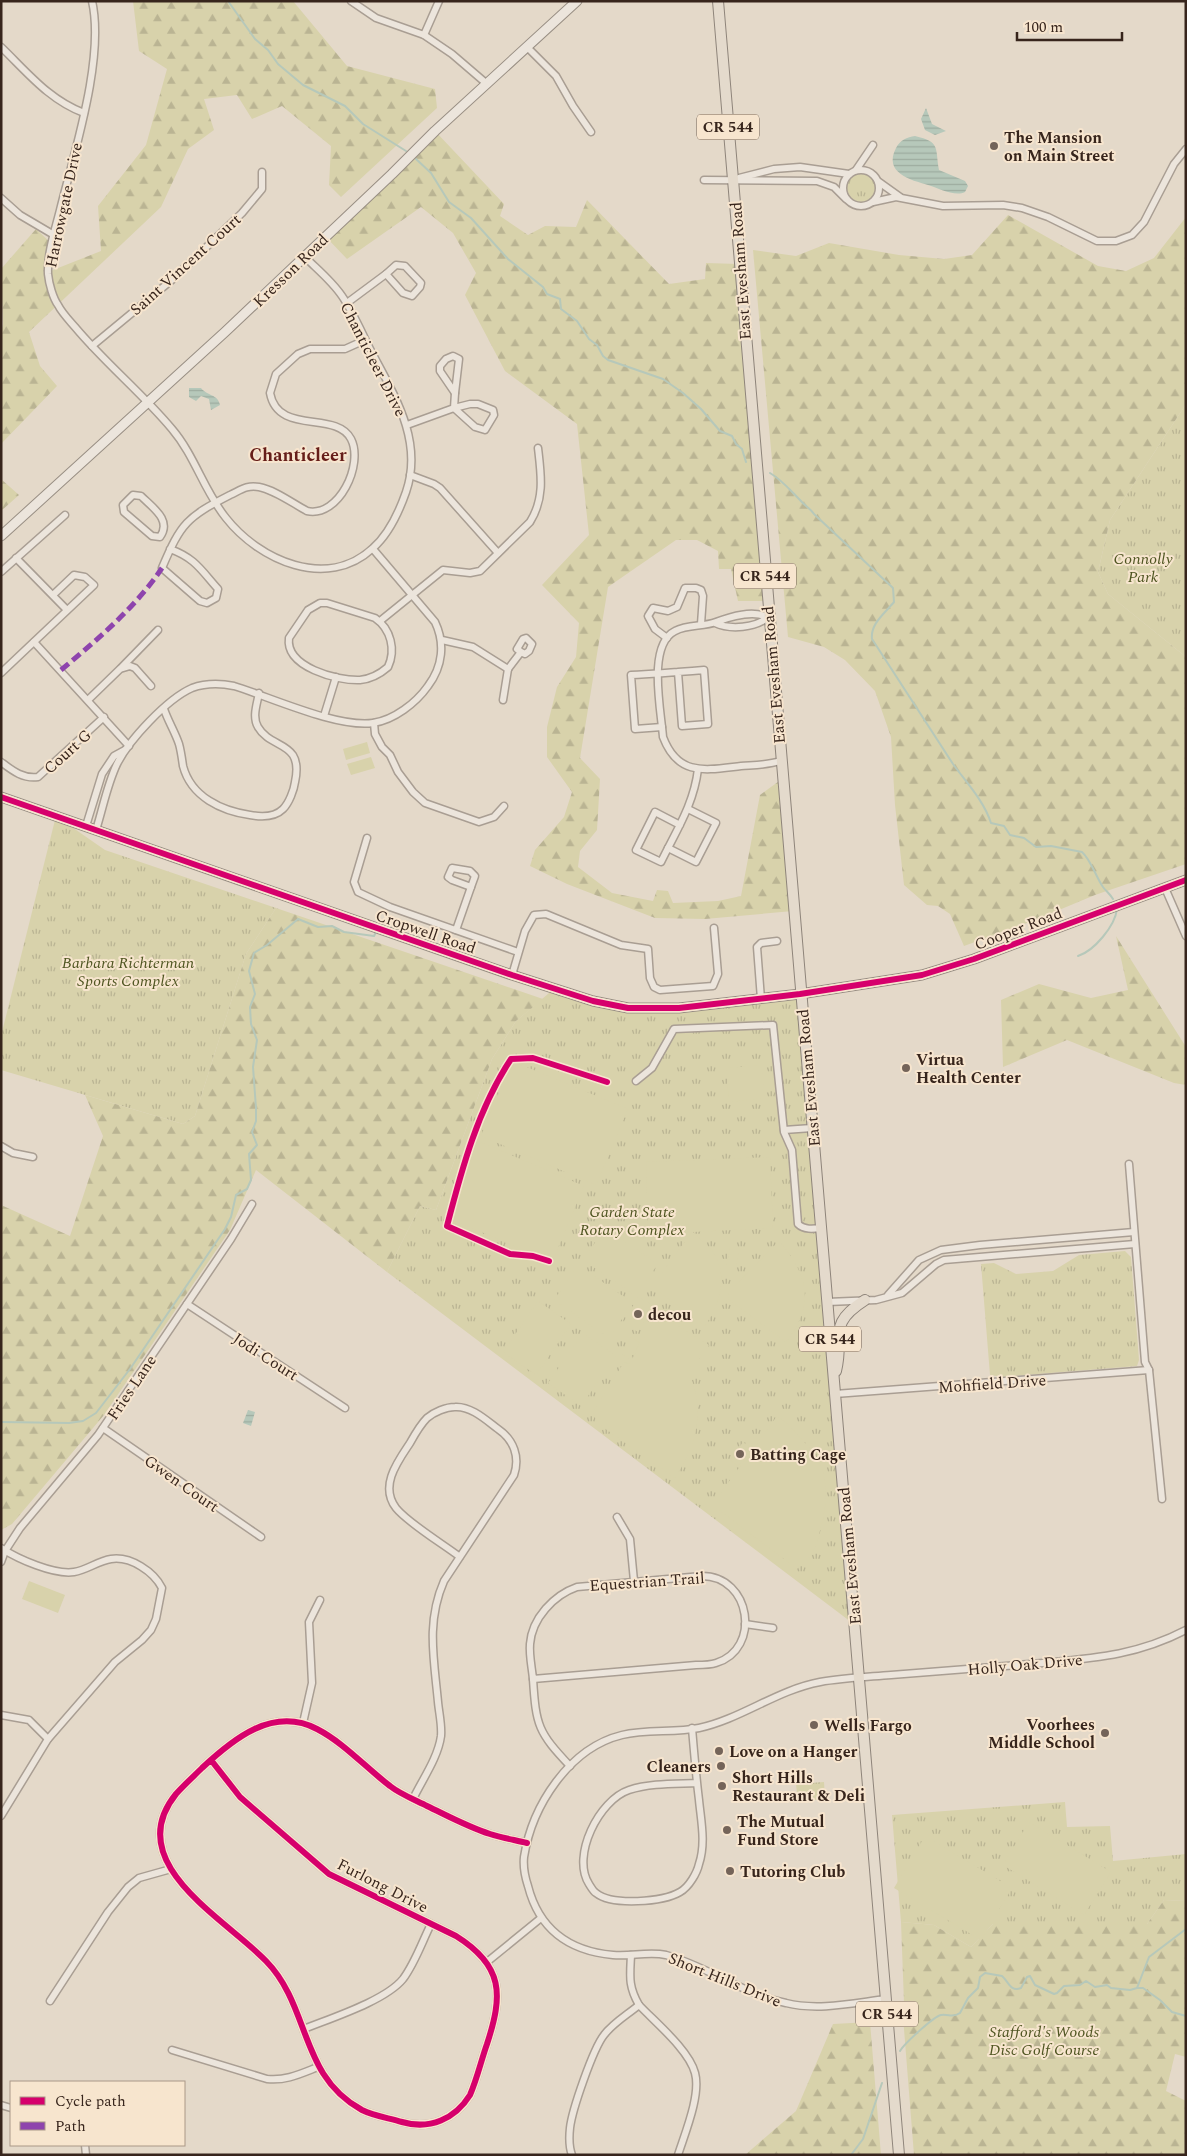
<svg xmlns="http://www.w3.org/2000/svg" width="1187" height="2156" font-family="Spectral,serif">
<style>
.grass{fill:url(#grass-tufts)}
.forest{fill:url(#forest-firs)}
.pitch{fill:#d8d2ab}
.water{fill:url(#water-rules)}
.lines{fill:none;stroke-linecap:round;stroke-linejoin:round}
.stream{stroke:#b6c8ba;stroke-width:2}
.street-casing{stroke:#a99e93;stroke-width:9}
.secondary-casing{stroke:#988e83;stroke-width:11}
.primary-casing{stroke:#8e847a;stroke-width:12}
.street{stroke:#ece5dc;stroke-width:6}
.secondary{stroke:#ece5dc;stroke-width:9}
.primary{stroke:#e4dacc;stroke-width:10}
.quiet{stroke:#8e44ad;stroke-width:5;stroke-dasharray:10 5;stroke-linecap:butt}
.cycleway-casing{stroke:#f7e5ce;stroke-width:9}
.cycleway{stroke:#d6006c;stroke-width:6}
.poi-dot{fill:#746459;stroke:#f7e5ce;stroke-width:2}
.labels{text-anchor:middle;stroke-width:4;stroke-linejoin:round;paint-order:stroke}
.shield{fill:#f7e5ce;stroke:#715f51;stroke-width:1}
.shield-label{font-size:15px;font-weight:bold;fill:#37251c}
.poi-label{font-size:16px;font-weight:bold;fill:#37251c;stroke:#f7e5ce;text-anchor:start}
.street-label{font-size:16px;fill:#37251c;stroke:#f7e5ce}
.park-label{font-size:16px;font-style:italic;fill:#4f5521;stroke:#f7e5ce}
.neighbourhood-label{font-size:18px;font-weight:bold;fill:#661e19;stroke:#f7e5ce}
</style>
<defs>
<pattern id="grass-tufts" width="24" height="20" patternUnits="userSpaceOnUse" patternTransform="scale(1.25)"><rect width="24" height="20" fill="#d8d2ab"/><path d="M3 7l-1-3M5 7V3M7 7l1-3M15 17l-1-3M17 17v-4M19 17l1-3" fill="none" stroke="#bab493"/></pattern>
<pattern id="forest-firs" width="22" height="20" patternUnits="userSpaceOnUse" patternTransform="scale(1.25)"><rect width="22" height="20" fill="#d8d2ab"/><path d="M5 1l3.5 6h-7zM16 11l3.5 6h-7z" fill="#bab493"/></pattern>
<pattern id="water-rules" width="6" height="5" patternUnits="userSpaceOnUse" patternTransform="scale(1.25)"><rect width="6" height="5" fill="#b6c8ba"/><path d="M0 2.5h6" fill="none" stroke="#9dac9f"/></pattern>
</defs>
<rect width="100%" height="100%" fill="#e4d9c9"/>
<!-- grass -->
<g class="grass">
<circle cx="861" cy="188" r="18"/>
<polygon points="1186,404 1186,657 1108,594 1098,572 1110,520"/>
<polygon points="56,816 105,850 276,908 246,954 195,1116 183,1124 1,1070 1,1036"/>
<polygon points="555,988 628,1008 800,994 855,1625 387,1272 420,1206 436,1210 492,1059 516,1021"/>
<polygon points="1125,1251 1131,1257 1139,1360 1137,1366 1002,1377 990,1375 981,1264 994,1263 1016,1274 1053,1271 1079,1255"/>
<polygon points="824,1782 825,1799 798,1802 796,1784"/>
<polygon points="1065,1802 1067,1827 1110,1826 1113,1861 1186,1854 1186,1901 1164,1900 1147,1924 993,1924 971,1947 934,1925 901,1922 892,1815"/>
</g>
<!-- forest -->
<g class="forest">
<polygon points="133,1 293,1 347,66 435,89 437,108 341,197 329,185 331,146 282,106 252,119 237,95 204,99 214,130 188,149 161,207 29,332 40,366 57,386 1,444 1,332 3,324 1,269 36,229 52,244 48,272 101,251 98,206 146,145 167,69 139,51"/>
<polygon points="435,131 504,204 500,216 528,235 545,226 576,227 587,200 669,284 705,279 706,263 739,264 767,601 738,601 731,569 719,569 718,551 697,540 676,540 608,587 580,758 600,779 597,830 580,851 578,867 612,893 653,901 657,890 668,891 673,903 718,901 741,896 760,795 782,779 793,911 705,919 655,918 567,884 530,866 535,850 564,817 572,792 547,757 547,727 557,687 576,657 579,623 542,585 589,535 577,424 505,371 465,295 476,273 453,233 421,207 347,259 325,236"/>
<polygon points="1008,215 1098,266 1126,271 1154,258 1186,217 1186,404 1110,520 1098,572 1108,594 1186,657 1186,864 1095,895 1035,920 964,946 950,914 938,906 927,905 904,885 895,805 891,737 875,691 845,660 824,647 788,637 753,250 796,256 829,243 899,255 944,259 972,255"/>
<polygon points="1,479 19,495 1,511"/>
<polygon points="276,908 543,999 516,1021 492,1059 436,1210 420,1206 387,1272 256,1170 230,1230 104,1415 12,1524 1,1530 1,1205 70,1236 103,1136 85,1095 183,1124 195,1116 246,954"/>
<polygon points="1116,936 1186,1047 1186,1085 1174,1083 1067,1040 1003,1067 1001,1000 1039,984 1091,998 1128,990"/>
<polygon points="1164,1900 1186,1901 1186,2057 1175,2054 1166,2091 1186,2101 1186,2155 914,2155 902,2004 904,2003 901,1922 934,1925 971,1947 993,1924 1147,1924"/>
<polygon points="870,2022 881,2155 745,2155 796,2111 833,2024"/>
</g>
<!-- pitch -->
<g class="pitch">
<polygon points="367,742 370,753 346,760 343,749"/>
<polygon points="371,757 375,768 351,775 347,764"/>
<polygon points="512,1061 628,1109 596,1185 481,1136"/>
<polygon points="762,1065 765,1098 729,1102 726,1068"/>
<polygon points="478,1141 584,1186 552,1262 446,1217"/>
<path d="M770,1157L773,1228L693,1232C700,1239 709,1245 715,1255C728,1279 719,1305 705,1326L657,1290V1279L692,1232L648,1233L646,1162Z"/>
<polygon points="605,1228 658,1264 636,1296 583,1260"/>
<path d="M779,1241C809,1276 815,1304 786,1342L729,1300L728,1293Z"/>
<polygon points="730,1248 739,1250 735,1270 726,1268"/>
<polygon points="578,1265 633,1303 609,1338 554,1300"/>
<polygon points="638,1297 653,1305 638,1332 623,1323"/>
<polygon points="538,1301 571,1324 536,1375 503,1352"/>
<path d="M665,1316L669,1320L709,1345L699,1360L687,1369C706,1407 698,1444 675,1478L597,1423L593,1412L624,1362L629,1364L656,1318Z"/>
<polygon points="583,1333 616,1356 581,1406 548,1383"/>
<polygon points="631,1337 640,1343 630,1359 621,1354"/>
<path d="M777,1416C790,1424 797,1435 807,1445C829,1467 829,1498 821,1527C816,1547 814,1556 797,1569L719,1510V1495Z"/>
<polygon points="743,1442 751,1448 738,1466 730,1460"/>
<polygon points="29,1581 65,1595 58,1613 22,1599"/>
<polygon points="1029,1822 1111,1872 1084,1915 1003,1865"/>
<polygon points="925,1836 1012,1888 981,1940 894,1888"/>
</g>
<!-- water -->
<g class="water">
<polygon points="926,108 932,124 946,131 935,135 925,130 921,119"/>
<path d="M915,136C941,142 935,148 939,170L965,181L968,186L965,192C955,197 938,188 928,185C911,180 883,173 896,148C900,140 907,137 915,136Z"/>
<path d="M189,388H201C207,396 218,394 220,405L211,410L209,399L201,396L196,401L189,397Z"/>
<polygon points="248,1410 255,1412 251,1426 243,1423"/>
</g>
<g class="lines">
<!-- stream -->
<g class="stream">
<polyline points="228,1 255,39 268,50 278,64 303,85 345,106 363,124 406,151"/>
<polyline points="416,159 431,173 449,202 471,218 508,259 543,287 547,294 560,299 561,309 577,321 589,339 597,345 603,356 608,360 663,379 683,393 701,409 720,431 732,436 736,444 742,449 746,462"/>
<path d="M770,473C782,480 790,490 800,500C805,506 810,508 814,514L893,588L894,602C885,613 870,624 872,639L953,764C966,782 984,801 991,823L1004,826L1010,835L1024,838L1036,847L1051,846L1082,852C1091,860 1096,877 1103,887C1106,891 1110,894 1113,899"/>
<path d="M1078,956C1094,951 1115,926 1117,909"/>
<polyline points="1,1422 69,1423 83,1421 96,1413 130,1369 225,1229 231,1217 236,1195 247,1189 251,1180 249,1154 257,1145 252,1132 256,1121 256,1108 253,1067 257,1040 251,1024 250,1007 255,994 249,971 254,953 267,945 298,919 318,927 332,926 344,932 374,936 376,932"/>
<polyline points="1137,1988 1149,1957 1186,1929"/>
<path d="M900,2051C904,2044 933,2017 941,2015C949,2014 953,2018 960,2013L968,1998L978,1988L980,1977L985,1973L1002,1976C1009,1982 1010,1992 1021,1988L1027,1977L1030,1976L1035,1985L1054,1994L1057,1993L1064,1986L1080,1985L1086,1981L1095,1987L1107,1985L1111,1988L1130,1990L1137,1988H1143L1160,2000L1172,2012L1186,2016"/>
<polyline points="851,2155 863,2139 882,2083"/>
</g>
<defs>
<g id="street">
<path d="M92,1C105,58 74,153 60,210C55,230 47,254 48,274C49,284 53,298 58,305C62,313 69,320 75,327C105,363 142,393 172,429C195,456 204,491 226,518C259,560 327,591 373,548C389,534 399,512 406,492C424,440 393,393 370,349C361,331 353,312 342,296C332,281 317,269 305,257"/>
<polyline points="351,1 376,18 424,35 452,54 487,84"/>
<polyline points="424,35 439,1"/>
<path d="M1,47C27,72 49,100 84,113"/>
<polyline points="527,47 556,76 573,106 591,132"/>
<circle cx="861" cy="188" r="18"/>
<polyline points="856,170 873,145"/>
<polyline points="739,178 774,169 800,167 849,174"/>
<polyline points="704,180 817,181 834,187 846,199"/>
<polyline points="879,182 900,197"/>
<polyline points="1,198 20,215 54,235"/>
<polyline points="873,202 896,197 943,206 1003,205 1022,208 1048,217 1097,241 1116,241 1132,235 1144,222 1174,164 1186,149"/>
<polygon points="396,265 405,266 421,283 420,287 412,296 403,293 386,274"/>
<polyline points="347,303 386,274"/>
<polyline points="92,346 173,279 242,213 262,189 262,172"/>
<polygon points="453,356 459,359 455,393 440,371 440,366 446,359"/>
<polygon points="470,404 478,404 493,410 494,415 485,430 475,427 454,408"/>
<polyline points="407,425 454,408 455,393"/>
<polyline points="410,475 434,484 440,488 498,553"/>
<path d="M133,495L141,496C153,508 172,520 160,537L152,536L124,512L123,505Z"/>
<path d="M170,549C195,558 201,570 218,589L216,598L207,603L200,601L162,568C181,523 187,517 230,495C241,490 246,485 259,487C275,490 292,503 307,511C339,518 364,464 351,439C336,410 278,436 270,393L276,374L298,354L310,349H345L365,340"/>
<polyline points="16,558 67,610"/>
<polyline points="1,572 65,515"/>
<path d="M320,603H327L375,618C391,629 396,650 388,667C380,674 370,679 360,680C337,681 285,667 289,638L308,610Z"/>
<path d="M380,621L443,570L470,573L480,571L530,522C545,498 541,474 538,448"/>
<path d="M715,623C730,630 756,628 768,617C752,610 732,616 716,622C703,627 688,624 675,631C647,645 661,710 663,737C678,777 706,770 741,766C754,765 768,765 780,761"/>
<polyline points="667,638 655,629 648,616 653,608 668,611 677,607 685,588 696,588 701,590 703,596 701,624"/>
<polyline points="442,640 473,647 508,669"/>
<polyline points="34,642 129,746"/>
<polyline points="121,668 158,630"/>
<polyline points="508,669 521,652 525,654 529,651 532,644 526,638 523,639 517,649 521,652"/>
<polyline points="1,673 94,585 85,577 74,575 53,595"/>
<polyline points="88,700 120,669 130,666 135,668 151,686"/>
<polyline points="503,700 508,669"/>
<path d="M164,709C168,721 175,732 179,744C181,751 182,759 183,766C191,797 222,811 250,815C261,817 274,818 283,809C289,803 294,790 295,782C304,740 271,750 258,727C252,717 257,704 259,693"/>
<polyline points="324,716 336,677"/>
<polyline points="374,723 375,734 382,747 390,755 398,772 413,792 425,803 479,822 494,817 504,806"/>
<path d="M662,727L635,729L631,675C656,674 680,672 704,670L708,724L682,726L678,672"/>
<path d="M1,762C13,771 23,779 38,777L104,717"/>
<path d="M680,825L655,812L636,850L661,862C676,831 694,804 698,769"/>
<polyline points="86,826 102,774 114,756 125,750"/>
<path d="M96,830C103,808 107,785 117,764C129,740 167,699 192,688C206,683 219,683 234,686C270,697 337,728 373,723C394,720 416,703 428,686C443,666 445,643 435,622L373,549"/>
<polyline points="367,838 354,882 358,892 390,907 518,952"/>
<polyline points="668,848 696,862 716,823 688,809"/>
<polygon points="452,868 470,871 475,876 471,887 452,880 448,877"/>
<polyline points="1165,888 1186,936"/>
<polyline points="456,930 471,887"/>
<polyline points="512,975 525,931 534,915 546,914 621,945 648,949 650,978 654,987 660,990 713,986 718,974 714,928"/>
<polyline points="761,999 757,947 761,943 777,941"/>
<path d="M636,1081L652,1068L674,1029L773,1025L784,1132L792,1150L798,1224C804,1230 813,1229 821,1228"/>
<polyline points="784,1130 812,1128"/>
<polyline points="1,1146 13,1153 33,1157"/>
<polyline points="1129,1164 1145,1362 1149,1370 1162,1499"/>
<polyline points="888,1295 919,1260 941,1250 980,1245 1134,1232"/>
<polyline points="827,1302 876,1300 902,1293 936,1264 944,1260 1135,1244"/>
<polyline points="187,1304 345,1408"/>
<polyline points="835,1394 1149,1370"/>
<polyline points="103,1428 261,1537"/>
<polyline points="617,1517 630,1539 634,1581"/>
<path d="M1,1548C18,1559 54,1575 74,1572C87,1570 98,1561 111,1559C131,1556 154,1572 162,1588L156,1619L151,1630L142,1640L115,1662L48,1739L1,1816"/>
<polyline points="1,1562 5,1551 20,1528 98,1435 231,1239 252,1204"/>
<path d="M702,1576C751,1576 762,1649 716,1663C710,1665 702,1665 696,1665L533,1679C532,1668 529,1655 530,1644C532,1618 554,1595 577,1587Z"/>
<polyline points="745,1624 773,1628"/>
<path d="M533,1679C536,1726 538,1732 570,1766"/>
<polyline points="1,1715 29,1720 48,1739"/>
<polyline points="303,1723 312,1683 309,1622 320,1600"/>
<path d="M692,1728C694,1752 696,1776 699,1800C701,1821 706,1843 699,1864C697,1873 689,1887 680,1892C663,1902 612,1906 596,1893C593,1891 591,1887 589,1884C571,1856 599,1800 629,1790C651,1783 675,1784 697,1783"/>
<path d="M211,1760L240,1797L329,1874L456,1936C504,1966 503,1995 487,2044C481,2061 477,2079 470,2095C455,2119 430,2130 402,2122C389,2118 374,2116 362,2110C299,2076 311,2007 266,1961C226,1919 120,1863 176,1794C184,1785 194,1776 202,1768C233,1739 273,1706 317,1729C344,1743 365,1767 390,1786C400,1794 415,1800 427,1806C448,1816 468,1827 490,1834C502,1838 515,1840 527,1843"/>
<path d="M413,1799C422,1780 438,1758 441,1736C442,1725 439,1713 438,1702C434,1659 426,1622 444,1581L514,1475C520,1457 514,1440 498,1429C486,1420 471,1406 455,1407C446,1407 434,1412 427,1418C420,1425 415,1434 410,1443C398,1461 379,1486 396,1508C408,1523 443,1544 460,1557"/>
<path d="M631,1955C630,1976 628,1986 639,2005"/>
<polyline points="487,1962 541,1918"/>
<path d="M886,1999C853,2003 818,2011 786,2003C743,1994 707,1966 666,1955C648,1951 630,1957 613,1955C569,1951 539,1929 528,1886C525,1877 523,1867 524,1857C532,1806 569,1748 622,1735C647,1729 674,1733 699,1728C741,1719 777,1690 820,1682C843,1678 867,1677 891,1675C941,1671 992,1667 1043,1663C1096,1658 1138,1655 1186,1630"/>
<polyline points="50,2001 108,1912 128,1887 139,1878 171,1869"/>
<path d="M304,2029C331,2018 385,2001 403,1979C415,1963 422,1942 431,1924"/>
<path d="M172,2050L267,2079C286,2081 300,2074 318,2067"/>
<polyline points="1,2105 11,2108"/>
<polyline points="85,2145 86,2155"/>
<path d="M572,2155C569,2147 569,2137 570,2128C572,2110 593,2049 604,2035C613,2023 627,2015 639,2005C655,2022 689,2050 695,2073C701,2095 685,2133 678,2155"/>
</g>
<g id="secondary">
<polyline points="1,536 225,332 392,174 435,131 577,1"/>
<polyline points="1,797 512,975 593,1001 628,1008 679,1008 800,994 922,975 974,959 1186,880"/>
</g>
<g id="primary">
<polyline points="718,1 899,2155"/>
<path d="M836,1371C845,1335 826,1325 865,1300"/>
</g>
</defs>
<!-- street casing -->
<use href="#street" class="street-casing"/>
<!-- secondary casing -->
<use href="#secondary" class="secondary-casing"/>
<!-- primary casing -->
<use href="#primary" class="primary-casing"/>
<!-- street -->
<use href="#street" class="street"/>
<!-- secondary -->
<use href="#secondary" class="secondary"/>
<!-- primary -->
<use href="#primary" class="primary"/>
<!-- quiet -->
<path class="quiet" d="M61,670C98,639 135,608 162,568"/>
<defs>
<g id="cycleway">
<polyline points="1,797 512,975 593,1001 628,1008 679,1008 800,994 922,975 974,959 1186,880"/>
<path d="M549,1261L533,1256L510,1254L447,1226C462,1168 478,1109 511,1059L533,1058L607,1082"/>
<path d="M211,1760L240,1797L329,1874L456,1936C504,1966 503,1995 487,2044C481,2061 477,2079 470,2095C455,2119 430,2130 402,2122C389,2118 374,2116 362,2110C299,2076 311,2007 266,1961C226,1919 120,1863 176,1794C184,1785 194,1776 202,1768C233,1739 273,1706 317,1729C344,1743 365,1767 390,1786C400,1794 415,1800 427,1806C448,1816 468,1827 490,1834C502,1838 515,1840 527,1843"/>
</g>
</defs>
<!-- cycleway casing -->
<use href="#cycleway" class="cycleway-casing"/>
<!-- cycleway -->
<use href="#cycleway" class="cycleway"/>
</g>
<!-- markers -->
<g class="poi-dot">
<circle cx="994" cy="146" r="5"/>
<circle cx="906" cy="1068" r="5"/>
<circle cx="638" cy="1314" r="5"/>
<circle cx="740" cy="1454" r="5"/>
<circle cx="814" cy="1725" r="5"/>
<circle cx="1105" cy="1733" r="5"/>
<circle cx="719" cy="1751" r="5"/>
<circle cx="721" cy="1766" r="5"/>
<circle cx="722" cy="1786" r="5"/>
<circle cx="727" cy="1830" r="5"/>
<circle cx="730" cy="1871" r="5"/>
</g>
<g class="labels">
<!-- shield labels -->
<g class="shield">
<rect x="697" y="114.5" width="62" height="25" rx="4"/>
<rect x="734" y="563.5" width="62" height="25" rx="4"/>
<rect x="799" y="1326.5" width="62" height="25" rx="4"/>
<rect x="856" y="2001.5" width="62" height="25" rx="4"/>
</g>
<g class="shield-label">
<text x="728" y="132">CR 544</text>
<text x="765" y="581">CR 544</text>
<text x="830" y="1344">CR 544</text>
<text x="887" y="2019">CR 544</text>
</g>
<!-- poi labels -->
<g class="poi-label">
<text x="1004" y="143">The Mansion<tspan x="1004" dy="18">on Main Street</tspan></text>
<text x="916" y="1065">Virtua<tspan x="916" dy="18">Health Center</tspan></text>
<text x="648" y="1320">decou</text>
<text x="750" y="1460">Batting Cage</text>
<text x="1095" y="1730" text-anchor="end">Voorhees<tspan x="1095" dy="18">Middle School</tspan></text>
<text x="824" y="1731">Wells Fargo</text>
<text x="729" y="1757">Love on a Hanger</text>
<text x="711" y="1772" text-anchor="end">Cleaners</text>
<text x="732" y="1783">Short Hills<tspan x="732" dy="18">Restaurant &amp; Deli</tspan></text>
<text x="737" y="1827">The Mutual<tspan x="737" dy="18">Fund Store</tspan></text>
<text x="740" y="1877">Tutoring Club</text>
</g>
<!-- street labels -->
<g class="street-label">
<text transform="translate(63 205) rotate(-78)" y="6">Harrowgate Drive</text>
<text transform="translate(185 264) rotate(-42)" y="6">Saint Vincent Court</text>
<text transform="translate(290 270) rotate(-44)" y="6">Kresson Road</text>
<text transform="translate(740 271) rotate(-94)" y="6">East Evesham Road</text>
<text transform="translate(374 359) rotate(63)" y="6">Chanticleer Drive</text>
<text transform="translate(773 675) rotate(-95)" y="6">East Evesham Road</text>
<text transform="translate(67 751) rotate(-42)" y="6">Court G</text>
<text transform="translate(1018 928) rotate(-21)" y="6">Cooper Road</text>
<text transform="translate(426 931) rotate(19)" y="6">Cropwell Road</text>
<text transform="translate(808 1078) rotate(-95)" y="6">East Evesham Road</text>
<text transform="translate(266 1356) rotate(33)" y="6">Jodi Court</text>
<text transform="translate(992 1383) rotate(-4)" y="6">Mohfield Drive</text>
<text transform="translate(131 1387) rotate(-56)" y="6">Fries Lane</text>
<text transform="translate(182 1483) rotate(35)" y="6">Gwen Court</text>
<text transform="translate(849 1556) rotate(-95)" y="6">East Evesham Road</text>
<text transform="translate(647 1581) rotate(-4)" y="6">Equestrian Trail</text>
<text transform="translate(1025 1664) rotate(-5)" y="6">Holly Oak Drive</text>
<text transform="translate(383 1885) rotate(27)" y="6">Furlong Drive</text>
<text transform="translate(725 1979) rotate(22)" y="6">Short Hills Drive</text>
</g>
<!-- park labels -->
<g class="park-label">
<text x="1143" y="564">Connolly<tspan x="1143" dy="18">Park</tspan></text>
<text x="128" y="968">Barbara Richterman<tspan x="128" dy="18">Sports Complex</tspan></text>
<text x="632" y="1217">Garden State<tspan x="632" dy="18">Rotary Complex</tspan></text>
<text x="1044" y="2037">Stafford's Woods<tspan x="1044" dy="18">Disc Golf Course</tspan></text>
</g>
<!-- neighbourhood labels -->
<g class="neighbourhood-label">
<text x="298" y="461">Chanticleer</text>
</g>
</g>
<!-- border -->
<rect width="1187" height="2156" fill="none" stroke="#37251c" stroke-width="5"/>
<!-- legend -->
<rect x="10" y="2081" width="175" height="65" fill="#f7e5ce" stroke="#aa9887"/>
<rect x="20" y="2097" width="25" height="8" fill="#d6006c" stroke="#aa9887"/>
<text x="55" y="2106" font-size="15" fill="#37251c">Cycle path</text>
<rect x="20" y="2122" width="25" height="8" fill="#8e44ad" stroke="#aa9887"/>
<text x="55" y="2131" font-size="15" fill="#37251c">Path</text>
<!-- scale -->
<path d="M1017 32v8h105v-8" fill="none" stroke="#37251c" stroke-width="2.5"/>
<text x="1024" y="32" font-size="15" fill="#37251c" stroke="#f7e5ce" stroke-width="4" paint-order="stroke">100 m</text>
</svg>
